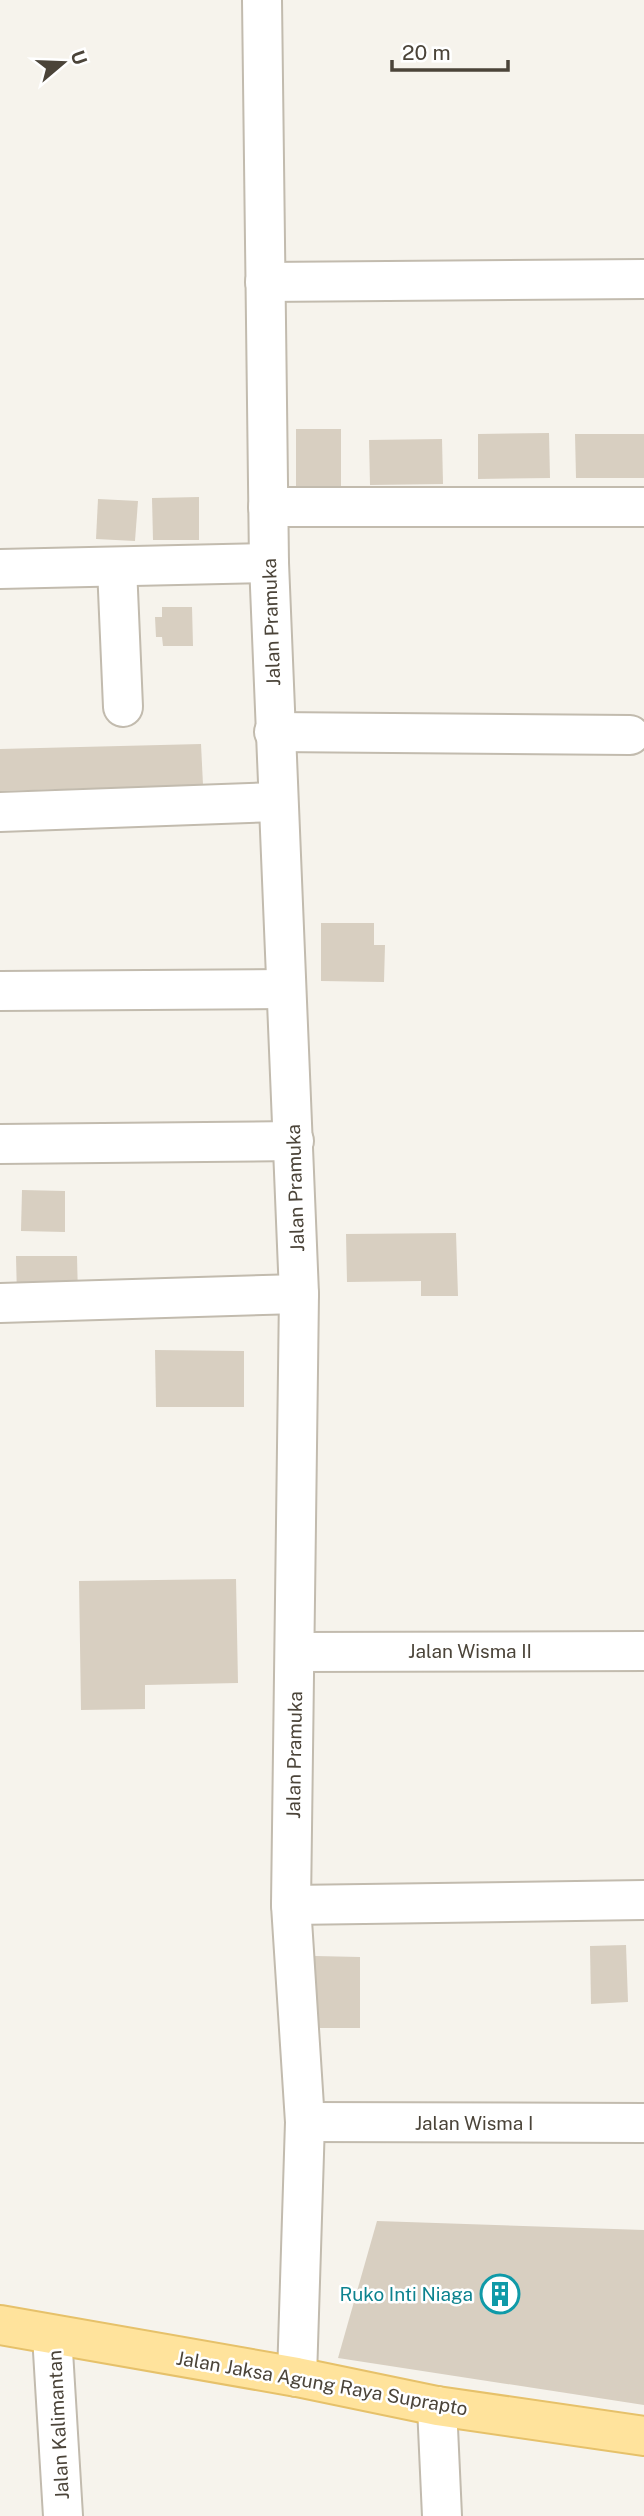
<svg xmlns="http://www.w3.org/2000/svg" width="644" height="2516" font-family="'Public Sans',sans-serif">
<style>
.building{fill:#d8cfc1}
.lines{fill:none;stroke-linecap:round;stroke-linejoin:round}
.minor-casing{stroke:#c2bbae;stroke-width:42}
.primary-casing{stroke:#e6c16a;stroke-width:42}
.minor{stroke:#fff;stroke-width:38}
.primary{stroke:#ffe39c;stroke-width:38}
.labels{text-anchor:middle;stroke-width:5;stroke-linejoin:round;paint-order:stroke}
.street-label{font-size:19px;fill:#4b4439;stroke:#fff}
.culture-label{font-size:19px;fill:#0d838f;stroke:#fff;text-anchor:end}
</style>
<rect width="100%" height="100%" fill="#f6f3ec"/>
<!-- building -->
<g class="building">
<rect x="296" y="429" width="45" height="62"/>
<polygon points="549,433 550,478 478,479 478,434"/>
<polygon points="575,434 644,434 644,478 576,478"/>
<polygon points="442,439 443,484 370,485 369,440"/>
<polygon points="199,497 199,540 153,540 152,498"/>
<polygon points="98,499 138,501 135,541 96,539"/>
<polygon points="162,607 192,607 193,646 163,646 162,637 156,637 155,617 162,617"/>
<polygon points="201,744 203,785 0,791 0,749"/>
<polygon points="321,923 374,923 374,945 385,945 384,982 321,981"/>
<polygon points="22,1190 65,1191 65,1232 21,1231"/>
<polygon points="456,1233 458,1296 421,1296 421,1281 347,1282 346,1234"/>
<polygon points="16,1256 77,1256 78,1296 17,1297"/>
<polygon points="155,1350 244,1351 244,1407 156,1407"/>
<polygon points="236,1579 238,1683 145,1685 145,1709 81,1710 79,1581"/>
<polygon points="626,1945 628,2002 591,2004 590,1946"/>
<polygon points="315,1956 360,1957 360,2028 315,2028"/>
<polygon points="377,2221 644,2230 644,2405 338,2358"/>
</g>
<g class="lines">
<defs>
<g id="minor">
<polyline points="262,0 269,563 299,1294 291,1905 305,2122 297,2377"/>
<polyline points="265,282 644,279"/>
<polyline points="268,507 644,507"/>
<polyline points="117,567 123,707"/>
<polyline points="0,569 269,563"/>
<polyline points="274,732 630,735"/>
<polyline points="0,812 277,802"/>
<polyline points="0,991 284,989"/>
<polyline points="0,1144 294,1141"/>
<polyline points="0,1303 299,1294"/>
<polyline points="297,1652 644,1651"/>
<polyline points="291,1905 644,1900"/>
<polyline points="305,2122 644,2123"/>
<polyline points="52,2335 63,2516"/>
<polyline points="437,2406 442,2516"/>
</g>
<polyline id="primary" points="0,2325 297,2377 437,2406 644,2436"/>
</defs>
<!-- minor casing -->
<use href="#minor" class="minor-casing"/>
<!-- primary casing -->
<use href="#primary" class="primary-casing"/>
<!-- minor -->
<use href="#minor" class="minor"/>
<!-- primary -->
<use href="#primary" class="primary"/>
</g>
<!-- icons -->
<defs>
<symbol id="building-ring" viewBox="-11 -11 22 22"><circle r="9.5" fill="#fff" stroke="#0f9aa8" stroke-width="1.5"/><path d="M-4-6H4V6H1V3H-1V6H-4ZM-2.5-4.3h1.7v1.8h-1.7ZM.8-4.3h1.7v1.8H.8ZM-2.5-1h1.7V.8h-1.7ZM.8-1h1.7V.8H.8Z" fill="#0f9aa8"/></symbol>
</defs>
<g fill-rule="evenodd">
<use href="#building-ring" x="478" y="2272" width="44" height="44"/>
</g>
<g class="labels">
<!-- street labels -->
<g class="street-label">
<text transform="translate(271 622) rotate(-92)" y="7">Jalan Pramuka</text>
<text transform="translate(295 1188) rotate(-92)" y="7">Jalan Pramuka</text>
<text x="470" y="1658">Jalan Wisma II</text>
<text transform="translate(294 1755) rotate(-89)" y="7">Jalan Pramuka</text>
<text x="474" y="2130">Jalan Wisma I</text>
<text transform="translate(322 2383) rotate(10)" y="7">Jalan Jaksa Agung Raya Suprapto</text>
<text transform="translate(58 2425) rotate(-93)" y="7">Jalan Kalimantan</text>
</g>
<!-- culture labels -->
<g class="culture-label">
<text x="473" y="2301">Ruko Inti Niaga</text>
</g>
</g>
<!-- north arrow -->
<g transform="translate(63 63) rotate(71)" stroke="#ffffff" stroke-width="5" paint-order="stroke">
<path d="M0-5L12 26L0 18L-12 26Z" fill="#4b4439"/>
<text y="-10" font-size="19" font-weight="bold" text-anchor="middle" fill="#4b4439">U</text>
</g>
<!-- scale -->
<path d="M392 60v10h116v-10" fill="none" stroke="#4b4439" stroke-width="3.5"/>
<text x="402" y="60" font-size="21" fill="#4b4439" stroke="#ffffff" stroke-width="5" paint-order="stroke">20 m</text>
</svg>
